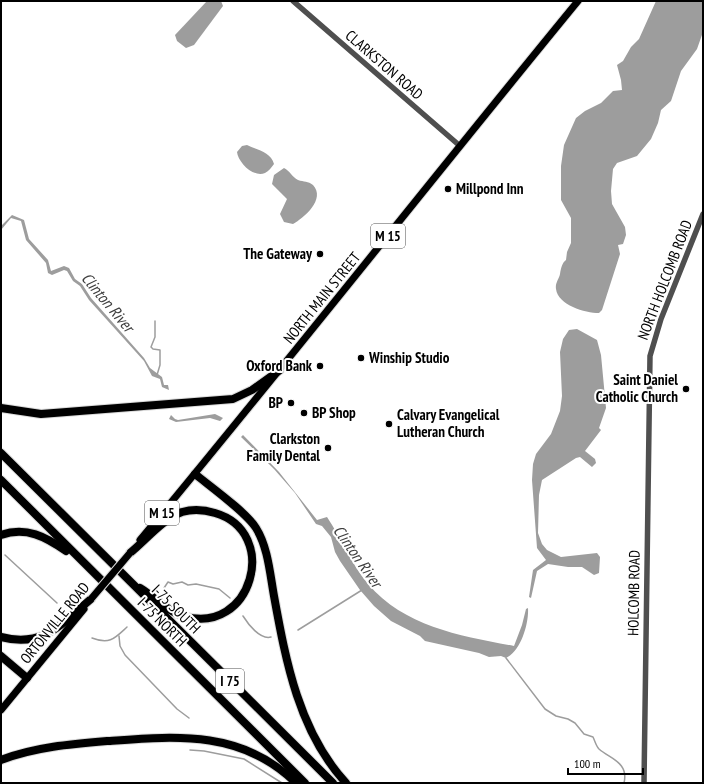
<svg xmlns="http://www.w3.org/2000/svg" width="704" height="784" font-family="'PT Sans Narrow',sans-serif">
<style>
.water{fill:#9d9d9d}
.lines{fill:none;stroke-linecap:round;stroke-linejoin:round}
.stream{stroke:#9d9d9d;stroke-width:1.5}
.primary-casing{stroke:#dbdbdb;stroke-width:9}
.motorway-casing{stroke:#dbdbdb;stroke-width:10}
.tertiary{stroke:#4f4f4f;stroke-width:5.5}
.primary{stroke:#000;stroke-width:7}
.motorway{stroke:#000;stroke-width:8}
.primary-bridge-casing{stroke:#dbdbdb;stroke-width:9;stroke-linecap:butt}
.primary-bridge{stroke:#000;stroke-width:7}
.poi-dot{fill:#000;stroke:#fff;stroke-width:1.5}
.labels{text-anchor:middle;stroke-width:4;stroke-linejoin:round;paint-order:stroke}
.shield{fill:#fff;stroke:#4c4c4c;stroke-width:1}
.shield-label{font-size:14px;font-weight:bold;fill:#000}
.street-label{font-size:15px;fill:#000;stroke:#fff}
.poi-label{font-size:15px;font-weight:bold;fill:#000;stroke:#fff;text-anchor:end}
.water-label{font-size:16px;font-style:italic;fill:#3e3e3e;stroke:#fff}
</style>
<rect width="100%" height="100%" fill="#fff"/>
<!-- water -->
<g class="water">
<polygon points="207,1 221,1 223,6 194,45 186,48 177,41 175,35"/>
<path d="M656,1H703V32L697,49L681,71L671,101L661,110L658,123L651,139L637,156L617,163L613,169L611,191L612,204L625,227L626,235L623,244L618,245L620,254L602,310L599,313C585,313 558,305 556,289C555,283 559,279 560,274C561,268 562,263 566,260L567,252L571,243V218L561,200V166L564,145L576,118L585,111L601,103L613,91L622,90L621,80L617,65L623,61L631,47L639,39Z"/>
<path d="M247,145C257,150 271,152 274,164C271,168 269,171 265,173C253,178 238,162 237,152L242,146Z"/>
<path d="M284,168C290,171 292,177 298,180C304,182 308,181 313,185C326,199 304,218 293,224L284,222L280,214L287,199L272,184L274,175Z"/>
<polygon points="12,215 24,220 29,239 48,260 51,271 64,266 69,268 75,279 82,284 91,298 144,358 150,368 162,377 164,385 168,385 169,390 162,387 160,379 152,376 144,361 89,300 80,286 73,281 67,271 64,270 52,275 48,273 46,263 26,240 21,221 11,218 1,230 1,226"/>
<polygon points="577,329 597,340 601,355 606,408 599,428 601,430 585,451 595,459 596,463 592,467 580,457 576,458 542,480 539,495 538,533 542,544 547,550 561,557 597,553 600,557 599,573 594,575 582,567 568,567 548,564 537,571 531,598 529,597 533,570 546,560 537,548 532,480 533,464 536,454 551,434 560,411 562,396 560,352 563,339 569,330"/>
<polygon points="215,414 223,418 220,421 210,418 176,422 169,419 171,415 175,419 178,420"/>
<path d="M243,435L279,472L317,520L327,517C342,539 351,564 368,584C405,627 461,636 514,646L522,625L526,609L528,608C529,623 521,651 506,658L501,656L489,657L479,653L425,641L420,636L391,621L374,606L360,590L340,561L335,552L331,537L322,526L316,524L295,493L274,469L241,437Z"/>
</g>
<g class="lines">
<!-- stream -->
<g class="stream">
<polyline points="155,321 155,337 151,347 153,349 160,350 160,365 157,375"/>
<polyline points="5,555 57,603"/>
<polyline points="164,588 168,582 173,584 182,582 188,585 196,584 219,589 230,598"/>
<path d="M243,616C248,624 260,640 271,637"/>
<polyline points="298,630 362,590"/>
<polyline points="119,636 120,646 125,655 177,709 189,718"/>
<path d="M92,638C110,645 115,638 127,627"/>
<path d="M506,658L545,709L556,716L568,719L575,723L584,734L593,737C595,741 596,746 599,749C610,759 629,762 624,783"/>
<polyline points="190,750 204,751 244,759 282,783"/>
</g>
<defs>
<g id="primary">
<path d="M140,540C288,362 431,180 578,1"/>
<polyline points="1,710 84,609"/>
</g>
<g id="motorway">
<polyline points="1,408 41,414 233,399 252,390 280,370"/>
<polyline points="1,453 333,783"/>
<path d="M195,474C211,487 246,512 256,528C268,547 270,574 274,596C286,662 299,732 346,783"/>
<polyline points="1,480 305,783"/>
<path d="M1,535C26,526 46,537 66,551"/>
<path d="M130,553C146,540 163,519 182,512C193,509 205,510 215,513C281,532 252,637 183,616C166,611 155,597 140,588"/>
<path d="M1,637C44,648 61,624 91,599"/>
<polyline points="1,656 27,678"/>
<path d="M1,760C35,747 72,744 108,741C177,736 242,730 296,783"/>
</g>
</defs>
<!-- primary casing -->
<use href="#primary" class="primary-casing"/>
<!-- motorway casing -->
<use href="#motorway" class="motorway-casing"/>
<!-- tertiary -->
<g class="tertiary">
<polyline points="293,1 460,146"/>
<polyline points="644,783 650,356 661,319 703,214"/>
</g>
<!-- primary -->
<use href="#primary" class="primary"/>
<!-- motorway -->
<use href="#motorway" class="motorway"/>
<defs>
<polyline id="primary-bridge" points="91,599 130,553"/>
</defs>
<!-- primary-bridge casing -->
<use href="#primary-bridge" class="primary-bridge-casing"/>
<!-- primary-bridge -->
<use href="#primary-bridge" class="primary-bridge"/>
</g>
<!-- markers -->
<g class="poi-dot">
<circle cx="448" cy="189" r="4"/>
<circle cx="320" cy="254" r="4"/>
<circle cx="361" cy="358" r="4"/>
<circle cx="320" cy="366" r="4"/>
<circle cx="686" cy="389" r="4"/>
<circle cx="291" cy="403" r="4"/>
<circle cx="304" cy="413" r="4"/>
<circle cx="389" cy="424" r="4"/>
<circle cx="328" cy="448" r="4"/>
</g>
<g class="labels">
<!-- shield labels -->
<g class="shield">
<rect x="371" y="224" width="34" height="24" rx="3"/>
<rect x="145" y="501" width="34" height="24" rx="3"/>
<rect x="216" y="669" width="28" height="24" rx="3"/>
</g>
<g class="shield-label">
<text x="388" y="241">M 15</text>
<text x="162" y="518">M 15</text>
<text x="230" y="686">I 75</text>
</g>
<!-- street labels -->
<g class="street-label">
<text transform="translate(384 65) rotate(41)" y="5">CLARKSTON ROAD</text>
<text transform="translate(665 280) rotate(-69)" y="5">NORTH HOLCOMB ROAD</text>
<text transform="translate(322 298) rotate(-51)" y="5">NORTH MAIN STREET</text>
<text transform="translate(634 593) rotate(-89)" y="5">HOLCOMB ROAD</text>
<text transform="translate(176 609) rotate(45)" y="5">I-75 SOUTH</text>
<text transform="translate(162 622) rotate(45)" y="5">I-75 NORTH</text>
<text transform="translate(55 623) rotate(-51)" y="5">ORTONVILLE ROAD</text>
</g>
<!-- poi labels -->
<g class="poi-label">
<text x="456" y="194" text-anchor="start">Millpond Inn</text>
<text x="312" y="259">The Gateway</text>
<text x="369" y="363" text-anchor="start">Winship Studio</text>
<text x="312" y="371">Oxford Bank</text>
<text x="678" y="385">Saint Daniel<tspan x="678" dy="17">Catholic Church</tspan></text>
<text x="283" y="408">BP</text>
<text x="312" y="418" text-anchor="start">BP Shop</text>
<text x="397" y="420" text-anchor="start">Calvary Evangelical<tspan x="397" dy="17">Lutheran Church</tspan></text>
<text x="320" y="444">Clarkston<tspan x="320" dy="17">Family Dental</tspan></text>
</g>
<!-- water labels -->
<g class="water-label">
<text transform="translate(108 302) rotate(50)" y="6">Clinton River</text>
<text transform="translate(358 556) rotate(55)" y="6">Clinton River</text>
</g>
</g>
<!-- border -->
<rect width="704" height="784" fill="none" stroke="#000000" stroke-width="4"/>
<!-- scale -->
<path d="M568 768v6h75v-6" fill="none" stroke="#000000" stroke-width="2"/>
<text x="574" y="768" font-size="12" fill="#000000" stroke="#ffffff" stroke-width="3" paint-order="stroke">100 m</text>
</svg>
